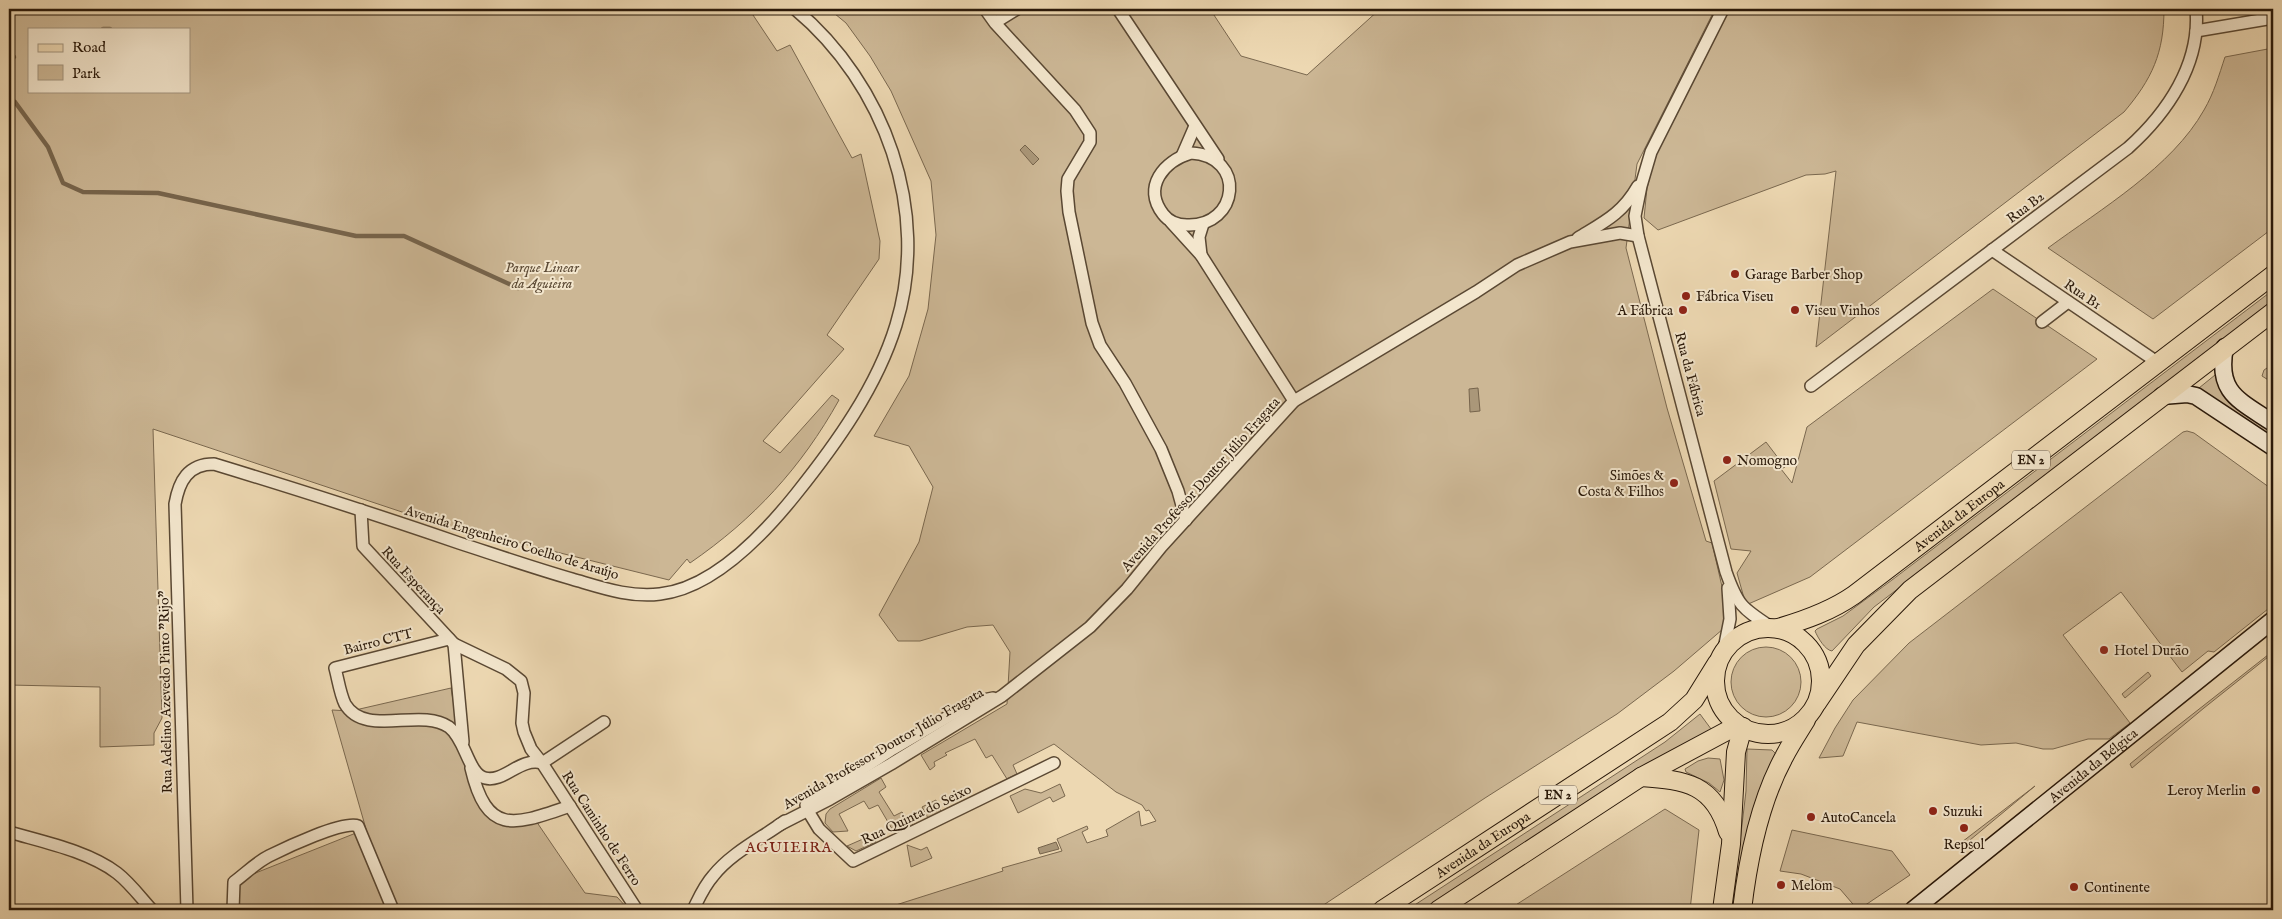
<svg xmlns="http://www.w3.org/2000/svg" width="2282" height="919" font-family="'IM FELL English',serif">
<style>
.green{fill:#ccb795;stroke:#7a684f;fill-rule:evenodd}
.water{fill:#aa9779;stroke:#76644c}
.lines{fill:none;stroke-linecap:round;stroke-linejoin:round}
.stream{stroke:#76644c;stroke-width:4.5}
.street-casing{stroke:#5a4833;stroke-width:14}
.secondary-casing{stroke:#291809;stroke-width:19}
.primary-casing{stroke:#291809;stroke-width:20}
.street{stroke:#f3e6cd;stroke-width:11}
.secondary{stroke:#f3e6cd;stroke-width:16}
.primary{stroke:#edd8b2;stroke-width:18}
.poi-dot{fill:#8f2418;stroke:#f3e6cd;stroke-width:2}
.labels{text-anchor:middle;stroke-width:4;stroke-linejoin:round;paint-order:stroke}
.shield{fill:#f3e6cd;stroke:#665644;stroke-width:1}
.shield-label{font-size:12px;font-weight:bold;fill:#291809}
.street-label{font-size:14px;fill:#291809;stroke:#f3e6cd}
.park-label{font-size:14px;font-style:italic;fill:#5a4833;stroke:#f3e6cd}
.poi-label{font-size:14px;fill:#291809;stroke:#f3e6cd;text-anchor:start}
.neighbourhood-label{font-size:15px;letter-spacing:1px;fill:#7a1f14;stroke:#f3e6cd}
</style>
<rect width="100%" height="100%" fill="#edd8b2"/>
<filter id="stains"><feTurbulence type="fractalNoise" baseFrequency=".004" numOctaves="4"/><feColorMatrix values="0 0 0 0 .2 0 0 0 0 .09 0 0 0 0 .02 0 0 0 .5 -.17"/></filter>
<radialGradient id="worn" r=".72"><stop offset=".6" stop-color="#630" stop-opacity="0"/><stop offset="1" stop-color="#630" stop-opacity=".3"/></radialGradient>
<!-- green -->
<g class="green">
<path d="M9,9H749L777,51L790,45L852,158L861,154L880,241L879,259L827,335L844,349L763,441L780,453L832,395L839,400C801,468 754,519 690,563L687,559L669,580L500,538L498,544L153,429L162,718L154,733V745L100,747V687L9,685ZM29,29H189V91H29Z"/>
<polygon points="829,9 1210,9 1241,56 1307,75 1380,9 1715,9 1637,164 1626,248 1667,408 1706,541 1712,543 1726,604 1723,629 1674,671 1617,714 1485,798 1316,910 880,910 1003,871 1002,868 1062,851 1057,839 1087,826 1088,829 1082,832 1087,843 1108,836 1106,830 1139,811 1141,826 1156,821 1149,810 1146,811 1142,805 1116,792 1054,744 1013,765 1017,774 1007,779 992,755 986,758 975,739 945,753 947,755 934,762 935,766 930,770 921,755 1007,704 1010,652 993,625 967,627 920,641 898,641 879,615 919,542 933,487 909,446 874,436 909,376 928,309 936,235 931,181 891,91 870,56 846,23"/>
<path d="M1730,9H2164C2164,53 2152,79 2124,112L1816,347L1836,171L1825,174L1806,175L1658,230L1644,218L1647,188L1656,153Z"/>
<path d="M2273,48V228L2153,319L2048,248C2101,209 2172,167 2204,110C2214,93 2219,75 2225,57Z"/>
<polygon points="1993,289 2097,359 1810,577 1746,605 1737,573 1751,551 1731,549 1714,481 1766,442 1785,467 1781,469 1792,483 1807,427"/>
<path d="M2273,290V303L1874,607L1832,651C1825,650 1818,638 1815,631L1817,629L1843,616L1892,580Z"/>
<polygon points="2273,364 2273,383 2262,376 2264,370"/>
<polygon points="2215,375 2224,397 2230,402 2273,433 2273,438 2199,388"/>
<polygon points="2187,431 2194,433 2273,490 2273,605 2214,652 2208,651 2182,672 2121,592 2063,635 2130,723 2109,739 2088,739 2053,749 2043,749 2016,743 1981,745 1857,722 1843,756 1819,758 1835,728 1853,700 1909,643 2183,432"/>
<circle cx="1766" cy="682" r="35"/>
<polygon points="2273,651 2273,653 2204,708 2132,768 2130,764 2147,750"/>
<polygon points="2148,672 2151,676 2125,698 2122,694"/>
<polygon points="451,688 456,718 477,792 502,819 534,818 585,893 617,897 629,910 239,910 238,880 366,829 332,710 351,711"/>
<polygon points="1700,714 1714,733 1670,751 1427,910 1407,910 1665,742"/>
<polygon points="1747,749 1772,750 1776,754 1736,910 1732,910 1746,791"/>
<polygon points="1708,758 1720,759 1724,780 1720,792 1709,783 1686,772 1685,769 1698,761"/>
<polygon points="881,778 886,787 879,792 894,816 902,812 913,825 895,834 878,805 869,809 864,801 839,814 848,831 833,832 825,823 826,814 830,809"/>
<polygon points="1060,784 1065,796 1053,802 1050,797 1018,813 1010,796 1025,789 1041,793"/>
<polygon points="2035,786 1964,845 1962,849 1958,849 1958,845"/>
<polygon points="936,800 941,811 928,818 922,807"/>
<polygon points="1665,809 1699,830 1690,910 1508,910"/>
<polygon points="1792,830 1892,851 1910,875 1858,910 1840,889 1801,874 1780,871"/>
<polygon points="872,835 876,842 856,851 847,846"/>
<polygon points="907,845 921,850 927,847 932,858 911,867"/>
</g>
<!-- water -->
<g class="water">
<polygon points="1025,145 1039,159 1033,165 1020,150"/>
<polygon points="1478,388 1480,411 1470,412 1469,389"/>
<polygon points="1056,842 1059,849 1040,854 1038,848"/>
</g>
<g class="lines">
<!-- stream -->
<g class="stream">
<polyline points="103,29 110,29"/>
<polyline points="9,59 14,57"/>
<polyline points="9,100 15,102 48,147 63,183 83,192 158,193 356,236 404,236 518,288"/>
</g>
<defs>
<g id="street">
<polyline points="985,9 995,23 1075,110 1090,133 1090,142 1068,179 1067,191 1069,212 1092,323 1100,345 1125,383 1161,449 1178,491 1186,520"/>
<polyline points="1118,9 1218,159"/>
<path d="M1723,9L1651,152L1641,186L1635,216L1638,236L1726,572C1738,606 1742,608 1771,627"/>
<polyline points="999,20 1017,9"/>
<polyline points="2196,31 2273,18"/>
<path d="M1191,153C1247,156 1239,227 1187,225C1177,225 1169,222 1163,214C1142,187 1164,161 1191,153Z"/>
<polyline points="1182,156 1195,126"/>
<polyline points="1171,222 1201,255 1294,401"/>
<path d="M1578,238C1604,222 1622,214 1638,186"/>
<polyline points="1992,250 2157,362"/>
<polyline points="1201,255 1199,237 1203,224"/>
<polyline points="2042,322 2068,302"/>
<path d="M1811,386L2128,148C2167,113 2201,64 2196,9"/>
<polyline points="361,510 363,546 454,644 506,669 521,681 524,693 522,723 524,732 531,749 542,763 637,910"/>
<path d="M449,639L335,668C338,679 340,694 345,704C365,738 420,707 449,727C466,740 468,774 485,778C504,783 520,757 542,763"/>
<polyline points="454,644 463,742"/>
<polyline points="1724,649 1730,619 1728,588"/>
<polyline points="542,763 604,722"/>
<path d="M471,768C487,837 515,825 570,806"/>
<polyline points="806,805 893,749 973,702 993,698"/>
<polyline points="808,811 819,829 853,861 1054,763"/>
<polyline points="779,825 830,799 891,764 1002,696 1090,627 1127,589 1161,547 1294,401 1476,292 1517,265 1570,242 1620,233 1638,236"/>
<path d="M9,832C43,842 88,851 117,873C130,883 141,898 152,910"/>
<path d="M187,910L175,504C179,481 188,464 214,464C296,489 378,515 459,543C496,555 534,568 572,579C600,587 630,598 660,594C714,588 764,534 796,494C836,444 877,387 896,325C931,211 885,84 795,9"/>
<path d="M233,910L234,882C246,873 257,862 269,856C285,848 344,820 358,826L393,910"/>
<path d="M693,910C699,898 704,886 713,876C731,853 762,838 785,821"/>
</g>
<g id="secondary">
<path d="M2225,347C2216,393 2239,400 2273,423"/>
<polyline points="2162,396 2187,394 2196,396 2273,447"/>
<path id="s1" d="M1913,910L2273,620"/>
</g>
<g id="primary">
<circle cx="1768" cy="681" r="53"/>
<path id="s2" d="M1778,628C1806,620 1831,611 1854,595L2273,275"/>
<polyline points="1817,703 1856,645 1910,590 2273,312"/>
<path d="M1641,777C1686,780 1714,784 1728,832"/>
<path id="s3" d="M1382,910L1670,722L1694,700L1717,663"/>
<polyline points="1438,910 1641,777 1738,725"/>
<polyline points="1722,910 1731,844 1736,752 1743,727"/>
<path d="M1742,910C1748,859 1759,803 1784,757C1790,745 1798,733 1806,720"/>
</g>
</defs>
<!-- street casing -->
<use href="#street" class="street-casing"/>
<!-- secondary casing -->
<use href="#secondary" class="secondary-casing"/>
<!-- primary casing -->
<use href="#primary" class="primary-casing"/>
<!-- street -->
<use href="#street" class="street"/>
<!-- secondary -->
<use href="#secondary" class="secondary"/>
<!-- primary -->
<use href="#primary" class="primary"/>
</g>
<!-- markers -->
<g class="poi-dot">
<circle cx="1735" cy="274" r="5"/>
<circle cx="1686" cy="296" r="5"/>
<circle cx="1683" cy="310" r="5"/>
<circle cx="1795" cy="310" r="5"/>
<circle cx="1727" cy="460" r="5"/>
<circle cx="1674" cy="483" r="5"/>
<circle cx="2104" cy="650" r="5"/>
<circle cx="2256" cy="790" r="5"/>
<circle cx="1933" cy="811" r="5"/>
<circle cx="1811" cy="817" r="5"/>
<circle cx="1964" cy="828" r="5"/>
<circle cx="1781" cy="885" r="5"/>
<circle cx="2074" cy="887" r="5"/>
</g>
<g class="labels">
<!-- shield labels -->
<g class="shield">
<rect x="2012" y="450.5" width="38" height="19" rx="4"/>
<rect x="1539" y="785.5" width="38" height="19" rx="4"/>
</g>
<g class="shield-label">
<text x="2031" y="464">EN 2</text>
<text x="1558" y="799">EN 2</text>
</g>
<!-- street labels -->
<g class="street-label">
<text transform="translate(2025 207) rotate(-37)" y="5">Rua B2</text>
<text transform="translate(2083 294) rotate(34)" y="5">Rua B1</text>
<text transform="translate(1691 374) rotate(75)" y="5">Rua da Fábrica</text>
<text transform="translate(1200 484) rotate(-48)" y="5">Avenida Professor Doutor Júlio Fragata</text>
<text dy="5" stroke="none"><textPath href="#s2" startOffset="215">Avenida da Europa</textPath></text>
<text transform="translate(512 542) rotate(17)" y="5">Avenida Engenheiro Coelho de Araújo</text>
<text transform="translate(414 580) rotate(47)" y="5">Rua Esperança</text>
<text transform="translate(378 641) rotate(-14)" y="5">Bairro CTT</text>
<text transform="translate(165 692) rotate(-91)" y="5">Rua Adelino Azevedo Pinto "Rijo"</text>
<text transform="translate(883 748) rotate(-30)" y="5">Avenida Professor Doutor Júlio Fragata</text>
<text dy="5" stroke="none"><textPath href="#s1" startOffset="231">Avenida da Bélgica</textPath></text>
<text transform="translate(916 814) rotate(-26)" y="5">Rua Quinta do Seixo</text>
<text transform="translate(602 828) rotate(57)" y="5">Rua Caminho de Ferro</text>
<text dy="5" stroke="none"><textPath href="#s3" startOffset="120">Avenida da Europa</textPath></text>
</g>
<!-- park labels -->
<g class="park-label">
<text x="542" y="272">Parque Linear<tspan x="542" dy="16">da Aguieira</tspan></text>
</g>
<!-- poi labels -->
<g class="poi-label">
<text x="1745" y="279">Garage Barber Shop</text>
<text x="1696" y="301">Fábrica Viseu</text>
<text x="1673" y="315" text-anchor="end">A Fábrica</text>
<text x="1805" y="315">Viseu Vinhos</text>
<text x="1737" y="465">Nomogno</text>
<text x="1664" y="480" text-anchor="end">Simões &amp;<tspan x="1664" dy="16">Costa &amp; Filhos</tspan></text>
<text x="2114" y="655">Hotel Durão</text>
<text x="2246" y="795" text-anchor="end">Leroy Merlin</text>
<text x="1943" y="816">Suzuki</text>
<text x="1821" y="822">AutoCancela</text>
<text x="1964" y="849" text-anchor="middle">Repsol</text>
<text x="1791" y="890">Melom</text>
<text x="2084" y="892">Continente</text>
</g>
<!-- neighbourhood labels -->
<g class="neighbourhood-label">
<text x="789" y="852">AGUIEIRA</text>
</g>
</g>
<!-- margin -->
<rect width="2282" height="919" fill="none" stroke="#edd8b2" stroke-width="30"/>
<rect x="10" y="10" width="2262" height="899" fill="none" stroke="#291809" stroke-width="2.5"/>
<rect x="15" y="15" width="2252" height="889" fill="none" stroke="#291809"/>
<!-- legend -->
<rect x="28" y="28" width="162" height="65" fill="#f3e6cd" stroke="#a2947f"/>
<rect x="38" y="44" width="25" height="8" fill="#edd8b2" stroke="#a2947f"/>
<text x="72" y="52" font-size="15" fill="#291809">Road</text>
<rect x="38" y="65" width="25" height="15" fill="#ccb795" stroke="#a2947f"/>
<text x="72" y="78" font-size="15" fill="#291809">Park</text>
<rect width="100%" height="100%" filter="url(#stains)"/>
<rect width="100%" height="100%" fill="url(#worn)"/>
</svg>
